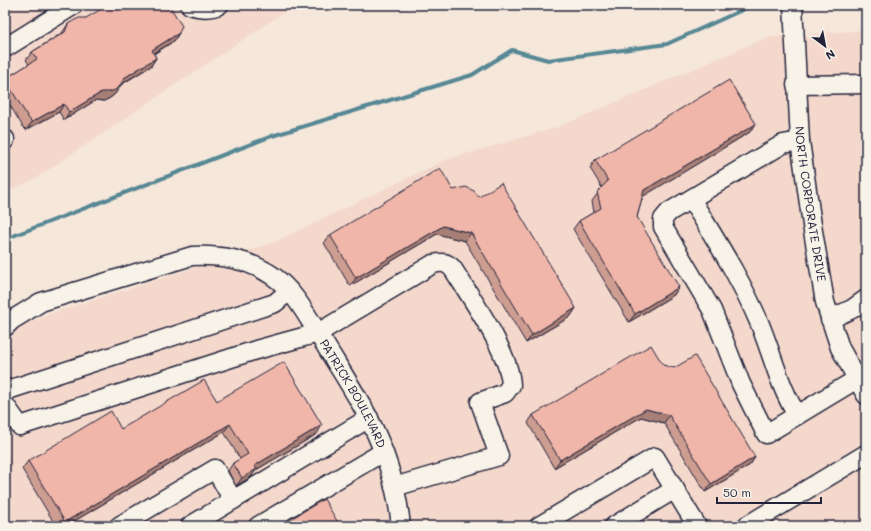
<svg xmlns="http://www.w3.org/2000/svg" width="871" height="531" font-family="Mali,sans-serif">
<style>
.built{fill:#f4d8cc}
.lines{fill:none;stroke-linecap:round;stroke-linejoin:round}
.stream{stroke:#568794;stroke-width:4}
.minor-casing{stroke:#22223b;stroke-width:21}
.minor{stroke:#f7f3e8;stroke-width:18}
.wall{fill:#ce9d91;stroke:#22223b}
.shaded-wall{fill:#a87f76;stroke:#22223b}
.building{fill:#f0b6a9;stroke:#22223b}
.labels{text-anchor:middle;stroke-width:3;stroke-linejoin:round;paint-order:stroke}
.street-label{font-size:12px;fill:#22223b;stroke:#f7f3e8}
</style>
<rect width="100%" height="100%" fill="#f6e7db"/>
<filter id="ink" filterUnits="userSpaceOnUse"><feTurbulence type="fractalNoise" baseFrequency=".025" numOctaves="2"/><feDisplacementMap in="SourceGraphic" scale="8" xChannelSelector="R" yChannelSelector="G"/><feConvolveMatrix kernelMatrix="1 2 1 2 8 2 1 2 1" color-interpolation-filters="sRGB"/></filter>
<g filter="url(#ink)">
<!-- built -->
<g class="built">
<polygon points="5,5 295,5 36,178 5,193"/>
<polygon points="866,30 866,526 5,526 5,332 49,314 272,243 445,160 558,127 768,37"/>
</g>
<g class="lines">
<!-- stream -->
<polyline class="stream" points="5,239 272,136 472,75 512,50 548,60 667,44 753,5"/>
<defs>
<g id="minor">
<path d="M190,5C199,8 210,9 219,5"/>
<path id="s1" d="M793,5L800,141L812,225L825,302L840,348L866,395"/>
<polyline points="5,48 74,5"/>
<polyline points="796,85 866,84"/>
<polyline points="5,139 5,140"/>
<polyline points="800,141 783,144 669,212 663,219 663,227 712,310 741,384 766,434 857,379"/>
<path d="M691,199C715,239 741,279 759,322C772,353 779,386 797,415"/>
<polyline points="830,319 852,309 866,299"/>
<path id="s2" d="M5,327L12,320L41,302L192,256C221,255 248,259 273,276C296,292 309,320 324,343C339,368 356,393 369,419C386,452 397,489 401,526"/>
<polyline points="5,393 8,390 275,303 289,291"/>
<path d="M5,405L20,426L256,350L318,333L433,264C442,262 447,262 453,269C471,298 510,353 511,385L505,393L480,402L499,456L394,487"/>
<polyline points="119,526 215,469 233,500"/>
<polyline points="190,526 369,418"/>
<polyline points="258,526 383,452"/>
<polyline points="539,526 655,457 697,526"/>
<polyline points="614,526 675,489"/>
<polyline points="746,526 866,454"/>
</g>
</defs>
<!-- minor casing -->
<use href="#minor" class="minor-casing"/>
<!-- minor -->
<use href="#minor" class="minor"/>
</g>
<!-- wall -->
<g class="wall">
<polygon points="124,6 179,33 174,41 154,54 156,58 151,66 121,85 115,94 110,98 104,101 96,100 64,120 59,112 26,130 23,127 5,97 5,81 8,77 29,64 26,60 32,52 62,33 68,24"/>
<polygon points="750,132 643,196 637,217 674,295 629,322 573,229 579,221 594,212 592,201 602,188 590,168 595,160"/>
<polygon points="453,190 576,308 570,317 526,343 465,241 437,234 350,286 324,243 330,235"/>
<polygon points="663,365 755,457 750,465 705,492 664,423 641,417 554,468 528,423 533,415"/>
<polygon points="217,401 317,434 256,470 251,477 236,486 228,471 233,463 240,459 224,432 66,526 56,526 22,469 28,461 121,429"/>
</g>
<!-- shaded-wall -->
<g class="shaded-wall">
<polygon points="179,33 174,41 146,58 152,50"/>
<polygon points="156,58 151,66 118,86 124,78"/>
<polygon points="120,86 115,94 110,98 104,101 96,100 64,120 69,112 102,92"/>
<polygon points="64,104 59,112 26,130 32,122"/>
<polygon points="756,124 750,132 639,199 644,190"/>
<polygon points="443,226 471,233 465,241 437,234 350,286 356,278"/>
<polygon points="679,287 674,295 629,322 635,314"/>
<polygon points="576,308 570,317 526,343 532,335"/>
<polygon points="646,409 669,415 664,423 641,417 554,468 560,460"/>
<polygon points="230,424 224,432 66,526 62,526 65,522"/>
<polygon points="322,425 317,434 256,470 251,477 236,486 242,478 254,466"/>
<polygon points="755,457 750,465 705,492 711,484"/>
</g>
<!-- building -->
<g class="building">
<polygon points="108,5 124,5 124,6 125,5 169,5 182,26 179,33 152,50 156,58 124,78 120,86 115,90 109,92 102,92 69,112 64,104 32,122 29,119 6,81 8,77 37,59 32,52 65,32 68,24 73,21 79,18 86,18"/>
<polygon points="729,80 756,124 644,190 637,217 679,287 635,314 579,221 601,208 597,192 608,181 595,160"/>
<polygon points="440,168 453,190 466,187 474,191 479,197 501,183 576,308 532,335 471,233 443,226 356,278 330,235"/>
<polygon points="651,345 663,365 674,368 695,356 755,457 711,484 669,415 646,409 560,460 533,415"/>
<polygon points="284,362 322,425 254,466 257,469 242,478 233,463 248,454 230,424 65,522 28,461 111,411 121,429 204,380 217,401"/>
<polygon points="324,499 340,526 279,526"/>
</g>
</g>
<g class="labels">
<!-- street labels -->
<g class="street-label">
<text dy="4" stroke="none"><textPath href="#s1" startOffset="200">NORTH CORPORATE DRIVE</textPath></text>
<text dy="4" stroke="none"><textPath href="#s2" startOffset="430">PATRICK BOULEVARD</textPath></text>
</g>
</g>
<!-- margin -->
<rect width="871" height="531" fill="none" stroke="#f7f3e8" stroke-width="20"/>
<rect x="10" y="10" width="851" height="511" fill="none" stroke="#22223b" stroke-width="1.5" filter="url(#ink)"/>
<!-- north arrow -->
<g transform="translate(825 46) rotate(148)" stroke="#f7f3e8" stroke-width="3" paint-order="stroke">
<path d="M0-3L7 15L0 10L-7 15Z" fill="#22223b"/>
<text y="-6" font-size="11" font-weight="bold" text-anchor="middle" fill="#22223b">N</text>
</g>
<!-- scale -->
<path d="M717 497v6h104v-6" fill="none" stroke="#22223b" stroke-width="2"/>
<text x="723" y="497" font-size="12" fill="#22223b" stroke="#f7f3e8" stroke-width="3" paint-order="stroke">50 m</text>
</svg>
